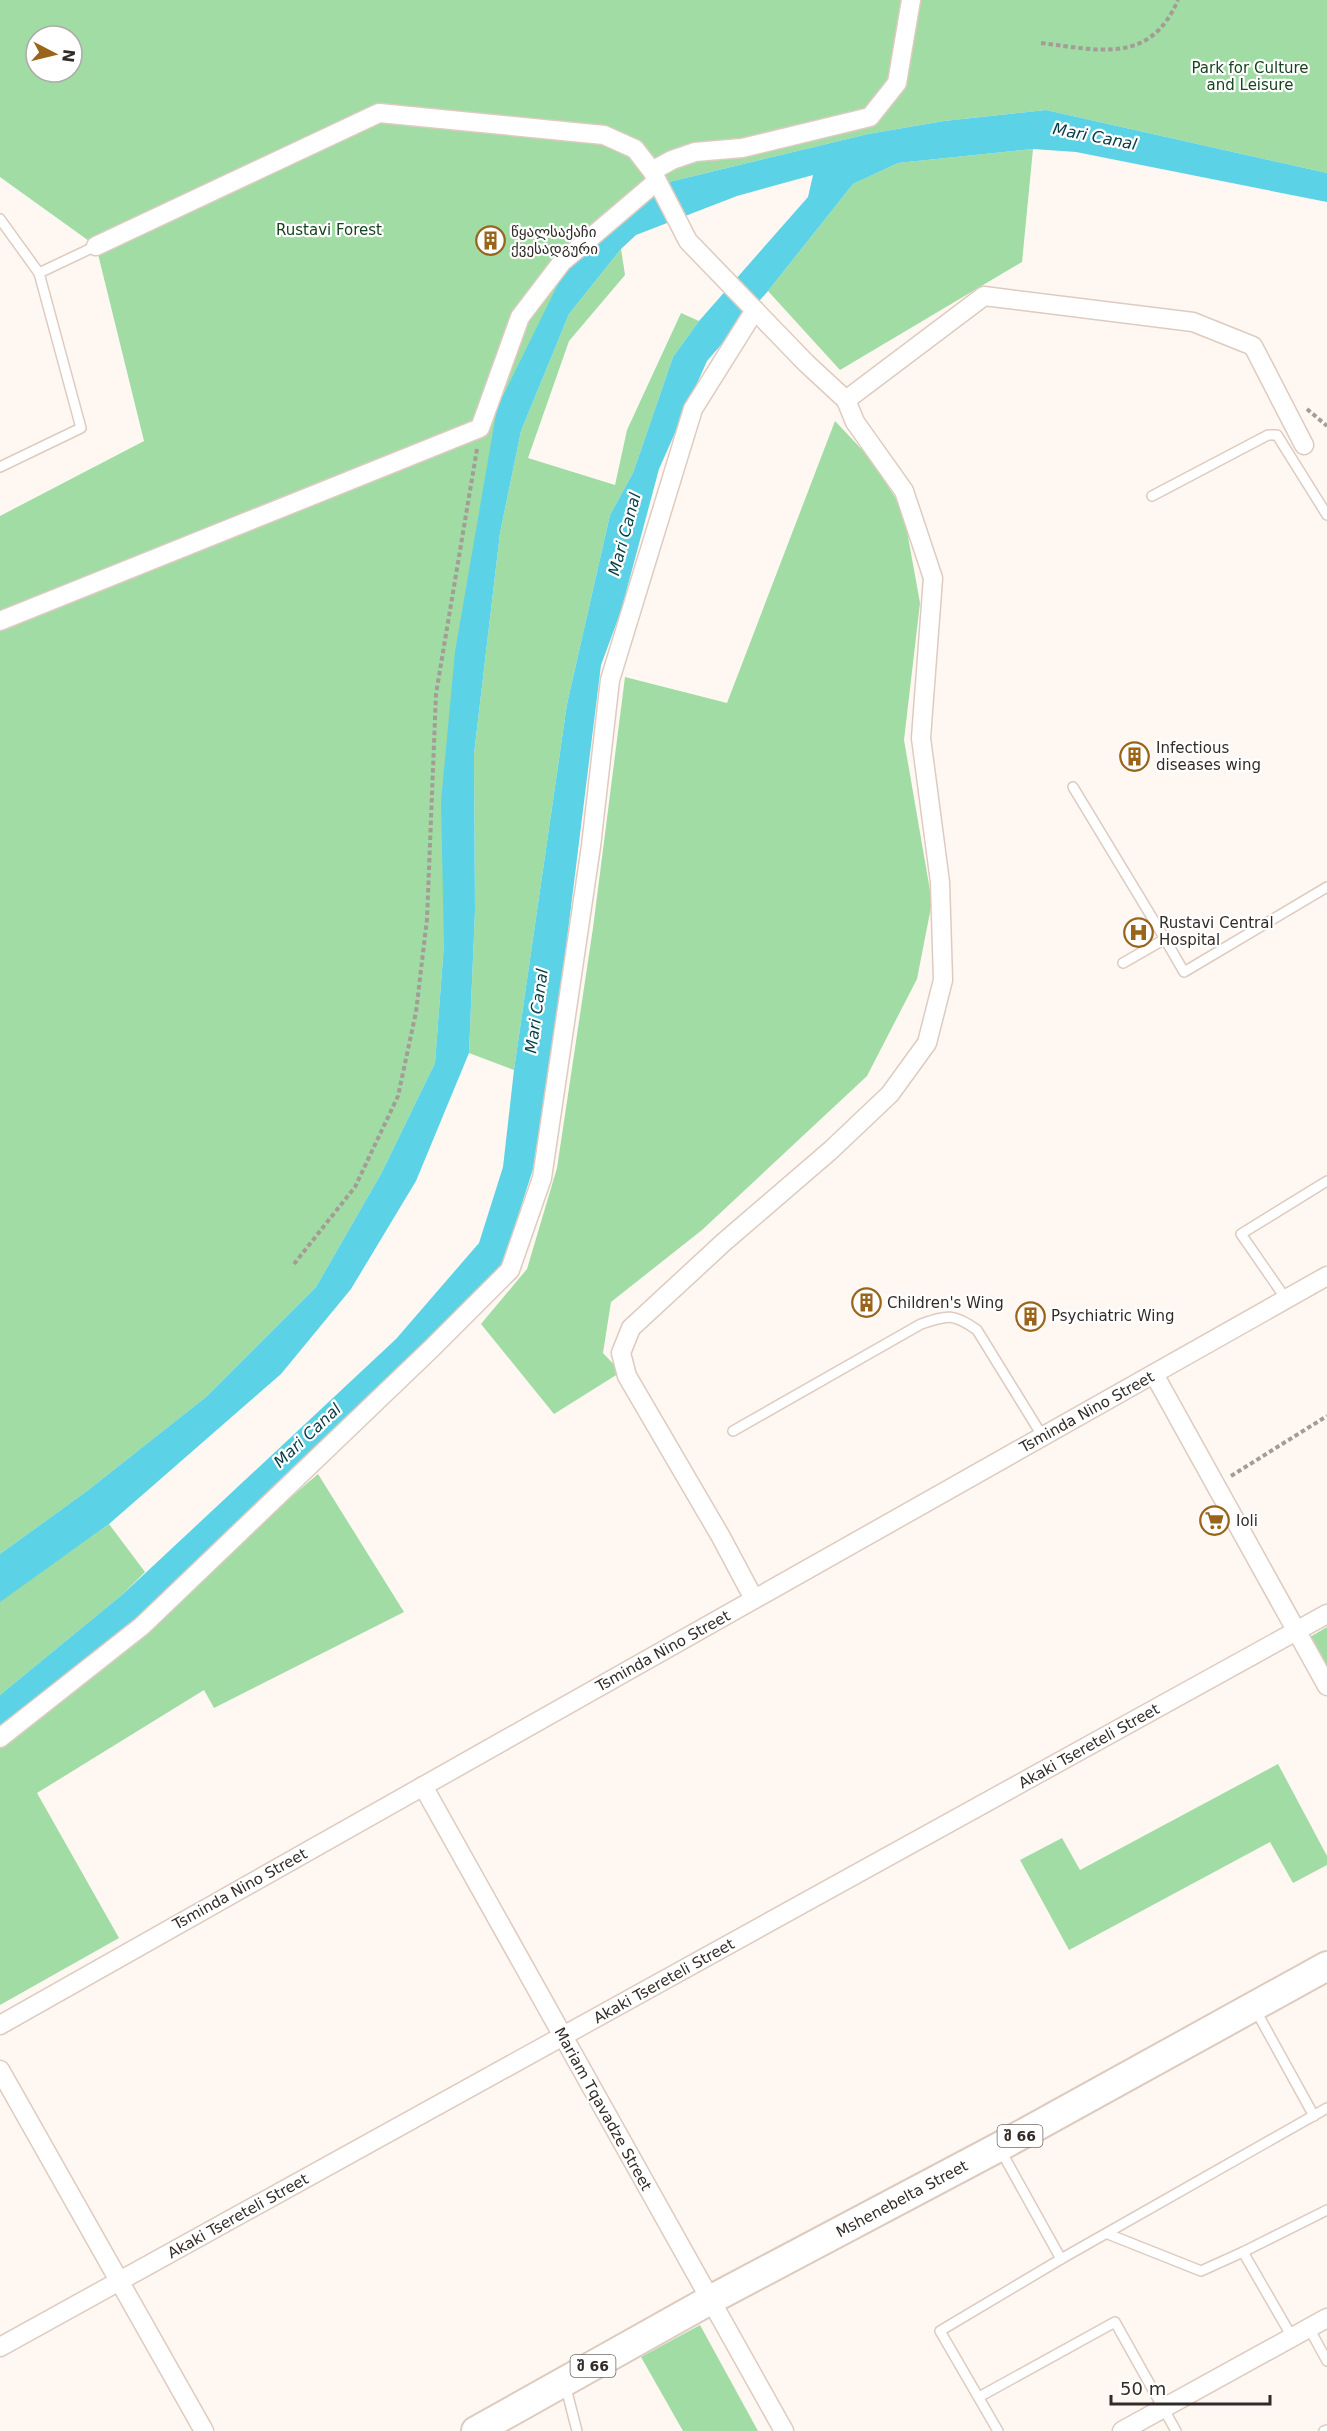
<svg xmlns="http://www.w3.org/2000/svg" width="1327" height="2431" font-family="'DejaVu Sans','Noto Sans Georgian',sans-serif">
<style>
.green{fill:#a0dca4;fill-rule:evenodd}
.water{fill:#5bd2e6}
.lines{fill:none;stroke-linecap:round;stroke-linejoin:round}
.service-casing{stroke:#decbc0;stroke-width:12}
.minor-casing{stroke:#decbc0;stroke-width:21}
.primary-casing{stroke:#decbc0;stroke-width:32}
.path{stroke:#a49c97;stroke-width:4;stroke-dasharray:4.5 3;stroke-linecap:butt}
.service{stroke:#fff;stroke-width:9}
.minor{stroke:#fff;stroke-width:18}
.primary{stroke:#fff;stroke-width:28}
.labels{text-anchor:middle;stroke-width:4.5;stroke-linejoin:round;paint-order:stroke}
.shield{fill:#fff;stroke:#706b68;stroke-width:1.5}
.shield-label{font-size:14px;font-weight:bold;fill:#322b27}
.park-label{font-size:15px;fill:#15441d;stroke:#fff}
.poi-label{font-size:15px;fill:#322b27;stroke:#fff;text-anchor:start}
.street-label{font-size:15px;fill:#322b27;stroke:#fff}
.water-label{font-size:16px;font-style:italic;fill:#053e47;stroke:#fff}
</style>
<rect width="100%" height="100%" fill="#fff7f2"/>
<!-- green -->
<g class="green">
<path d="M0,0H1327V173L1046,110L944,121L868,134L665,183L497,408L444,944L435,1063L381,1174L316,1287L206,1397L87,1491L0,1554V516L144,441L96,246L0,177ZM36,36H72V72H36Z"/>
<polygon points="1033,149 1022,262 840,370 768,291 853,184 898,163"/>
<polygon points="621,249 625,275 569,341 528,458 615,485 627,430 681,313 699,321 673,357 633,473 610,515 567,704 514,1070 469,1053 475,911 474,754 500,533 521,431 569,314"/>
<polygon points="835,421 868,456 903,509 920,603 904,740 932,902 917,979 867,1076 702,1230 611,1302 603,1353 621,1372 554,1414 481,1324 527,1269 557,1168 593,928 625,677 727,703"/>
<polygon points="318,1474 404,1612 214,1708 204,1690 37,1793 119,1938 0,2005 0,1747"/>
<polygon points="109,1524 145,1572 123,1594 0,1695 0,1601"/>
<polygon points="1327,1627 1327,1668 1310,1637"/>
<polygon points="1278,1764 1327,1856 1327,1865 1293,1883 1270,1842 1069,1950 1020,1860 1062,1838 1080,1870"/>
<polygon points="700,2325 758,2431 683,2431 641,2357"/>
</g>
<!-- water -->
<polygon class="water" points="1046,110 1327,173 1327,202 1076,152 1033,149 898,163 853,184 768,291 707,361 659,469 621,611 601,665 557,1020 533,1169 503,1263 413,1359 257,1502 128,1627 0,1725 0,1695 123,1594 396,1339 479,1243 503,1167 514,1070 567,704 610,515 633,473 673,357 699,321 808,197 813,175 737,196 636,235 621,249 569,314 521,431 500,533 474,754 475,911 469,1053 416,1181 351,1289 281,1374 109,1524 0,1602 0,1554 87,1491 206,1397 316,1287 381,1174 435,1063 444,944 441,802 455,652 497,408 567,266 665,183 868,134 944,121"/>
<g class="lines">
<defs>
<g id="service">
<polyline points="0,219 39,273"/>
<polyline points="0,467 81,428 39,273 96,246"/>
<polyline points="1152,496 1268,435 1277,435 1327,515"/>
<polyline points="1073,787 1165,939"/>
<polyline points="1123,963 1165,939 1184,972 1327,887"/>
<polyline points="1286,1299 1241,1234 1327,1181"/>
<path d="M733,1431L921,1324C948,1315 953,1313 977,1330L1043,1437"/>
<polyline points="1255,2009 1314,2116"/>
<polyline points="1001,2151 1061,2259"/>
<polyline points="1108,2234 1201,2271 1243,2252"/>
<polyline points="1309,2328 1327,2361"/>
<polyline points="1292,2337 1243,2252 1327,2210"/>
<polyline points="565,2384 577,2431"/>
<polyline points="979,2397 1115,2322 1176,2431"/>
<polyline points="998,2431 940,2331 1061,2259 1327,2108"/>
<polyline points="1324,2431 1327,2430"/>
</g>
<g id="minor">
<polyline points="652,171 672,160 695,152 742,148 870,117 897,83 911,0"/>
<polyline points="96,246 379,113 604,135 635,149 652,171 688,241 806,363 846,400 984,296 1193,322 1253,346 1304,445"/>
<polyline points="0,621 480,428 520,317 562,262 657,181"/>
<polyline points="1154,1374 1327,1686"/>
<polyline points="754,1599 721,1537 627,1376 621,1353 631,1328 724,1242 831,1150 890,1094 927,1043 943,980 940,882 921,738 933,578 904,491 855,422 846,400"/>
<polyline points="0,1738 142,1626 431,1349 510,1270 542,1178 591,846 610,680 693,409 755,310"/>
<polyline points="423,1786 784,2431"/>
<polyline points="0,2025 1327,1276"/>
<polyline points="0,2070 204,2431"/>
<polyline points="0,2347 1327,1614"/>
<polyline points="1122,2431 1327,2318"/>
</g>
<polyline id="primary" points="476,2431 710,2300 999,2147 1327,1966"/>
</defs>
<!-- service casing -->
<use href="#service" class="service-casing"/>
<!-- minor casing -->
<use href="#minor" class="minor-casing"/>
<!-- primary casing -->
<use href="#primary" class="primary-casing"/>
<!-- path -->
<g class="path">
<path d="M1041,43C1099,50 1150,65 1178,0"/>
<polyline points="1307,409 1327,426"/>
<polyline points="294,1264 355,1187 398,1096 416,1012 427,919 436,694 477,449"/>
<polyline points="1231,1476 1327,1416"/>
</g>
<!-- service -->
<use href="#service" class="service"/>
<!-- minor -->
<use href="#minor" class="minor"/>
<!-- primary -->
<use href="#primary" class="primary"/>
</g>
<!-- icons -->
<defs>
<symbol id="building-ring" viewBox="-11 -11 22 22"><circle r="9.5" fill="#fff" stroke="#99651b" stroke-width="1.5"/><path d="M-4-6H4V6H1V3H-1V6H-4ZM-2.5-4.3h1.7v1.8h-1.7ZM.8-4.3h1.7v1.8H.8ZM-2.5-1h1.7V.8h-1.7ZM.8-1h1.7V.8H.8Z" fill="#99651b"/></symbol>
<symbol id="hospital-ring" viewBox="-11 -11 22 22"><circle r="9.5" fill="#fff" stroke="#99651b" stroke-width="1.5"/><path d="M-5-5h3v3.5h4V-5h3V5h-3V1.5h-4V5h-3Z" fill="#99651b"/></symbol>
<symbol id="supermarket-ring" viewBox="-11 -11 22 22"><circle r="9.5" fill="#fff" stroke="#99651b" stroke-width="1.5"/><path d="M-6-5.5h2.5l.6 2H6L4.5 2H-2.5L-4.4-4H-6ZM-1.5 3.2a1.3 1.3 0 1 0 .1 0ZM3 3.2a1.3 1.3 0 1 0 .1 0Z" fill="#99651b"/></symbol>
</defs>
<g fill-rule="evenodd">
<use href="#building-ring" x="474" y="224" width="33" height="33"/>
<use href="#building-ring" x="1118" y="740" width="33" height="33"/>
<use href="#hospital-ring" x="1122" y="916" width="33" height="33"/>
<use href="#building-ring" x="850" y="1286" width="33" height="33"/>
<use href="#building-ring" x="1014" y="1300" width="33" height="33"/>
<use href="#supermarket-ring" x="1198" y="1504" width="33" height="33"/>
</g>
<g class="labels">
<!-- shield labels -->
<g class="shield">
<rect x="997.5" y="2125" width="45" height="22" rx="4.5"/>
<rect x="570.5" y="2355" width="45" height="22" rx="4.5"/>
</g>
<g class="shield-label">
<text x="1020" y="2141">შ 66</text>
<text x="593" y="2371">შ 66</text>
</g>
<!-- park labels -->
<g class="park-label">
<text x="1250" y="73">Park for Culture<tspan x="1250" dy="17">and Leisure</tspan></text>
<text x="329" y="235">Rustavi Forest</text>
</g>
<!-- poi labels -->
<g class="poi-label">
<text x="511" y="237">წყალსაქაჩი<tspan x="511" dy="17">ქვესადგური</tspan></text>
<text x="1156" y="753">Infectious<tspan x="1156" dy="17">diseases wing</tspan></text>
<text x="1159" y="928">Rustavi Central<tspan x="1159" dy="17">Hospital</tspan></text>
<text x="887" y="1308">Children's Wing</text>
<text x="1051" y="1321">Psychiatric Wing</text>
<text x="1236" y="1526">Ioli</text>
</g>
<!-- street labels -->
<g class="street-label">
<text transform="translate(1087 1412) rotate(-29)" y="5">Tsminda Nino Street</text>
<text transform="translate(663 1651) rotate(-29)" y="5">Tsminda Nino Street</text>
<text transform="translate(1089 1746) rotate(-29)" y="5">Akaki Tsereteli Street</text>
<text transform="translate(240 1889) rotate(-29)" y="5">Tsminda Nino Street</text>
<text transform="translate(664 1981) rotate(-29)" y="5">Akaki Tsereteli Street</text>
<text transform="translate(603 2109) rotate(61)" y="5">Mariam Tqavadze Street</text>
<text transform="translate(902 2199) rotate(-28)" y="5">Mshenebelta Street</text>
<text transform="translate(238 2216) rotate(-29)" y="5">Akaki Tsereteli Street</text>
</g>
<!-- water labels -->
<g class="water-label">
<text transform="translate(1095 136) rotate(11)" y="6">Mari Canal</text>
<text transform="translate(624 534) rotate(-75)" y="6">Mari Canal</text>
<text transform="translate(536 1011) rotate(-82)" y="6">Mari Canal</text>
<text transform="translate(307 1435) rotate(-43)" y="6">Mari Canal</text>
</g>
</g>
<!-- north arrow -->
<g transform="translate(54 54) rotate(97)"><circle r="28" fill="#ffffff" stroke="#adaaa9" stroke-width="1.5"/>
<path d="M0-4.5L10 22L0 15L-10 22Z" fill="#99651b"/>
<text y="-9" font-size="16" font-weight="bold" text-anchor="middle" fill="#322b27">N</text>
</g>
<!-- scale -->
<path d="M1111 2395v9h159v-9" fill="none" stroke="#322b27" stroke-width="3"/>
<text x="1120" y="2395" font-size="18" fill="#322b27" stroke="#ffffff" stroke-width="4.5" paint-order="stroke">50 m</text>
</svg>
